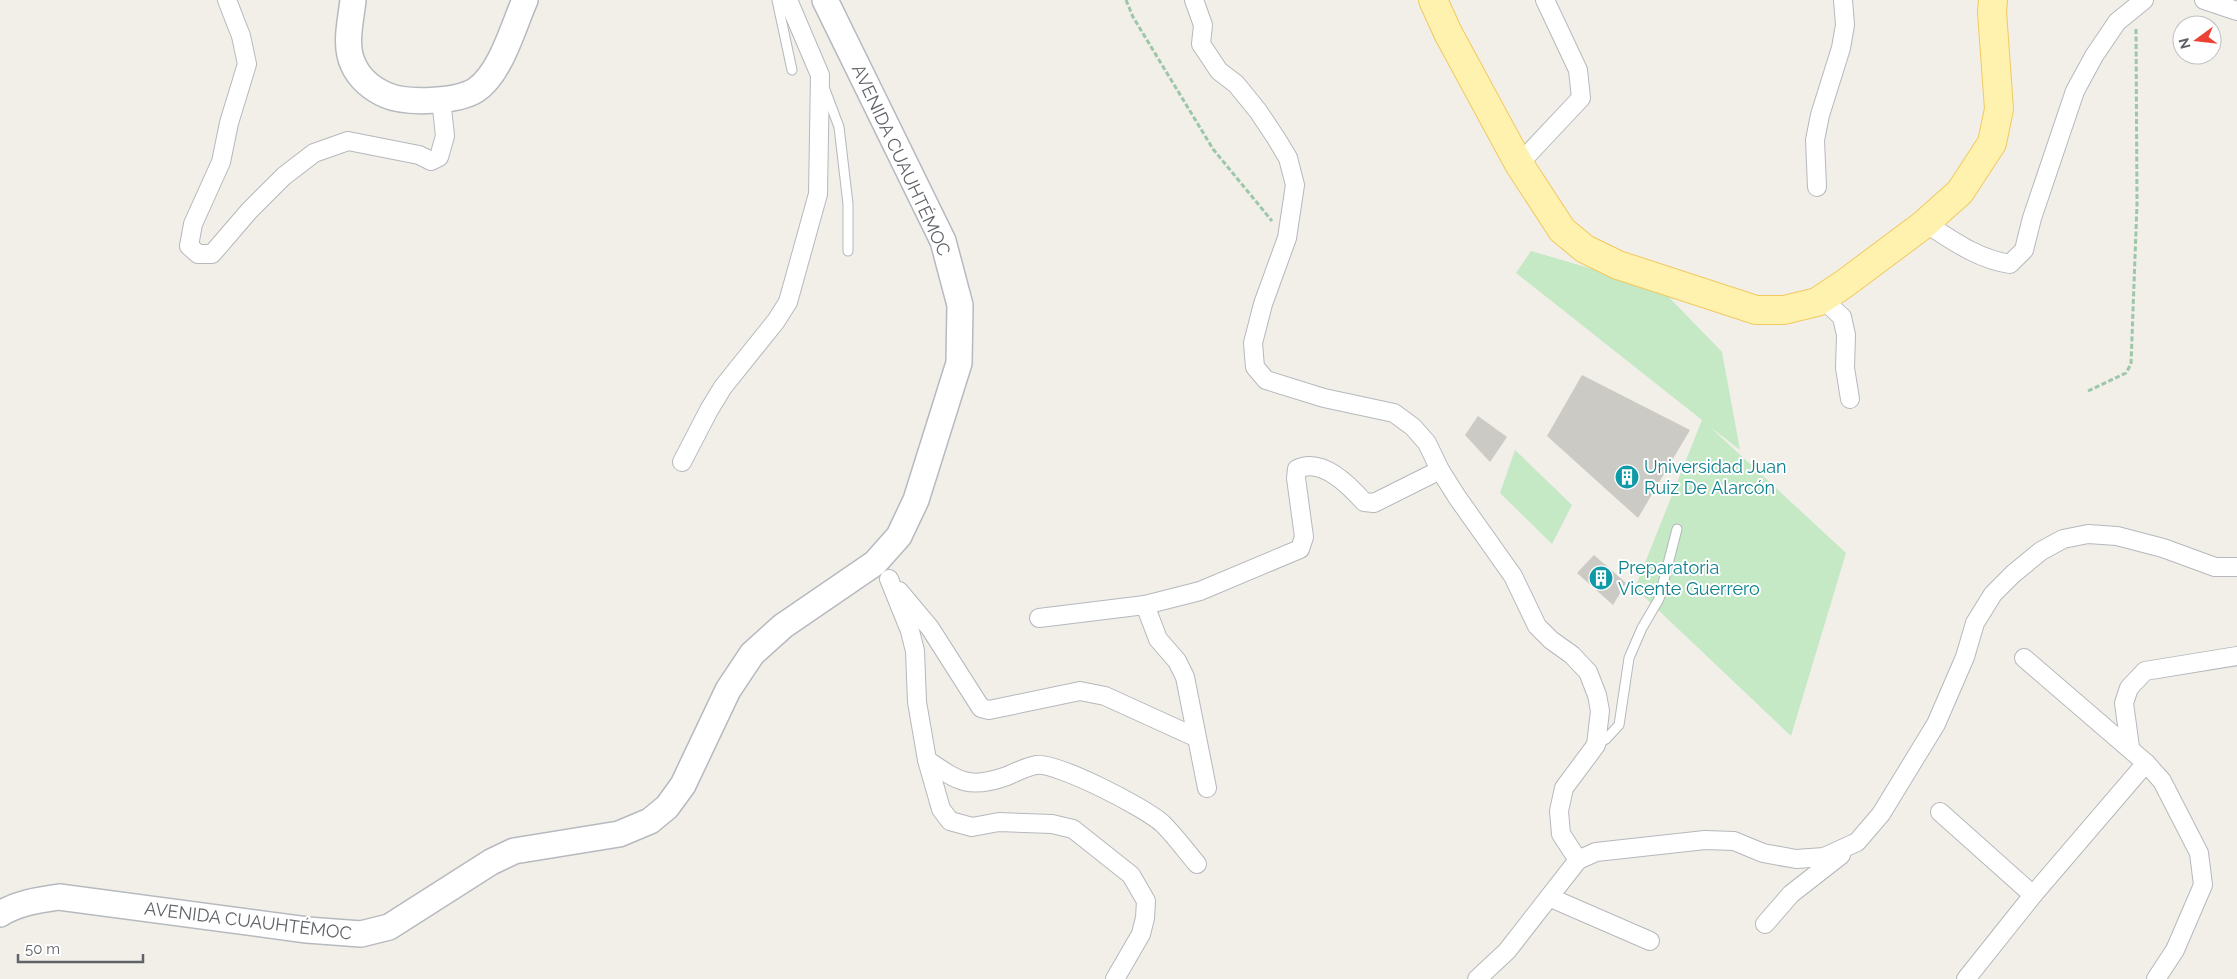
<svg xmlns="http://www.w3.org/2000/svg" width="2237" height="979" font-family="Raleway,sans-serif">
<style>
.green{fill:#c5e8c5}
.building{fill:#cccac5}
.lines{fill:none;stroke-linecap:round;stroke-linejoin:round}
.service-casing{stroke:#b5b8bc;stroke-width:11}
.minor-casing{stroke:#b5b8bc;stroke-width:20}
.secondary-casing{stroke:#b6babf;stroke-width:28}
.primary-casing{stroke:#f2c960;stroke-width:30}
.path{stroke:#9cc7a9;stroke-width:3;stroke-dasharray:5 2.5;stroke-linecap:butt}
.service{stroke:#fff;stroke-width:9}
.minor{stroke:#fff;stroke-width:18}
.secondary{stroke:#fff;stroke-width:25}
.primary{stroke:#fff2af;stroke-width:28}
.labels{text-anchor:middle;stroke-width:4;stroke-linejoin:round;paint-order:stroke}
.street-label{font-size:18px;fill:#5f6368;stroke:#fff}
.culture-label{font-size:18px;fill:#0d838f;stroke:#fff;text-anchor:start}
</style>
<rect width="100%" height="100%" fill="#f1efe8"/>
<!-- green -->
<g class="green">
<polygon points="1531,251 1661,289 1722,352 1740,450 1709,426 1846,553 1791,736 1635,588 1702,420 1516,273"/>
<polygon points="1515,450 1572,505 1552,544 1500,493"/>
</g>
<!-- building -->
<g class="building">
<polygon points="1582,375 1690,430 1638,518 1547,436"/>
<polygon points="1478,416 1507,437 1490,462 1465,435"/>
<polygon points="1594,555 1626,583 1613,605 1577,573"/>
</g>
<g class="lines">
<defs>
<g id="service">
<polyline points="777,0 792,70"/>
<polyline points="824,87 839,127 848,204 848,251"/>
<polyline points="1596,745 1606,739 1619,725 1629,658 1642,628 1659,599 1677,529"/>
</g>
<g id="minor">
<polyline points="227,0 241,36 247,64 229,123 221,162 193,224 189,246 198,254 212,254 249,211 284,176 314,153 348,141 419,155 431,161 439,157 445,136 441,99"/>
<polyline points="1194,0 1203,25 1201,44 1219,71 1236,84 1258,111 1276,138 1288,158 1295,185 1287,238 1263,304 1253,343 1255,367 1266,380 1324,398 1394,413 1413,427 1427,443 1440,470 1457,497 1513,576 1537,626 1551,640 1572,655 1588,672 1597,695 1600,711 1596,745 1564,788 1559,811 1561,834 1578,860 1596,852 1705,840 1734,841 1763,853 1796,859 1824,857 1857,842 1881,814 1936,724 1965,657 1975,623 1993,594 2013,574 2041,551 2063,539 2088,534 2117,536 2163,548 2215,567 2237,567"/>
<polyline points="2204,0 2237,11"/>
<polyline points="1519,164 1581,98 1578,70 1545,0"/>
<polyline points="1817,187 1815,140 1820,115 1841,48 1845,25 1843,0"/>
<path d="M1923,225L1930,226C1956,243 1979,259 2010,264L2024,250L2032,218L2075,91L2094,56L2117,22L2144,0"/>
<polyline points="1817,302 1830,306 1842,317 1846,335 1845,368 1850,399"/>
<polyline points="682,462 709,410 723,387 776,321 788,302 818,194 820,75 788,0"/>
<polyline points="889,579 910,631 915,651 917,702 927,760 941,809 950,821 972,827 999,822 1052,824 1073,829 1131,875 1146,901 1145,918 1141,934 1115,979"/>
<polyline points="899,591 930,628 981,708 989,710 1080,691 1105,696 1195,737"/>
<polyline points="1145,605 1158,639 1177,661 1185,677 1207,788"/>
<path d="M1039,618L1145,605L1200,591L1300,549L1304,537L1296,478L1297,469C1322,457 1349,485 1364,502L1374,503L1440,470"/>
<polyline points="2024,658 2146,763 2162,781 2199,853 2203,885 2175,950 2156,979"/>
<polyline points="2130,747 2124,703 2129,688 2145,671 2237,656"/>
<path d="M927,760C958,781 968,790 1007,776C1016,772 1026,767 1036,765C1057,762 1146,808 1163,824C1175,836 1186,851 1197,864"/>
<polyline points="1940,812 2033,895"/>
<polyline points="1551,898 1650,941"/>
<polyline points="1765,924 1791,894 1841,855"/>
<polyline points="1477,979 1507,951 1578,860"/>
<polyline points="1966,979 2033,895 2146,763"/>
</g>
<g id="secondary">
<path d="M353,0C351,20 344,45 353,64C359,78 372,89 386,95C406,104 457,102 476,90C501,73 513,27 525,0"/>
<path d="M0,914C18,903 38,900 59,897L307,930L361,934L389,927L491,862L514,851L619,834L650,821L667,807L683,785L728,690L752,654L783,626L875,563L899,536L916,500L959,363L960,305L943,241L825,0"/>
</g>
<polyline id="primary" points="1433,0 1448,33 1519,164 1562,230 1585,249 1618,265 1756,310 1784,310 1817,302 1844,284 1923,225 1960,192 1992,143 1999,109 1992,12 1993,0"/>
</defs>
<!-- service casing -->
<use href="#service" class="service-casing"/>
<!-- minor casing -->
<use href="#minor" class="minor-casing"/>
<!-- secondary casing -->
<use href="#secondary" class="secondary-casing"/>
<!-- primary casing -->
<use href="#primary" class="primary-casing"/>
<!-- path -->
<g class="path">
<polyline points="1126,0 1133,17 1213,149 1272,221"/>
<polyline points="2088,391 2126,373 2131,364 2137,204 2136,27"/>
</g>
<!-- service -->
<use href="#service" class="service"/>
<!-- minor -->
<use href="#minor" class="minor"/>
<!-- secondary -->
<use href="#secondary" class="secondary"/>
<!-- primary -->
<use href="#primary" class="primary"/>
</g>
<!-- icons -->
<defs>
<symbol id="building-disc" viewBox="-11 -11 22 22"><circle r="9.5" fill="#0f9aa8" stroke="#fff"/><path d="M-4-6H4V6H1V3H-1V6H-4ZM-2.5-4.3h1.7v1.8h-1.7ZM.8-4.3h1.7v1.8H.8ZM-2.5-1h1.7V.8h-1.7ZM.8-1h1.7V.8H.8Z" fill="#fff"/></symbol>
</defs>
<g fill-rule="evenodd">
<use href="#building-disc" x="1613" y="463" width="28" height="28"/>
<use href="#building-disc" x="1587" y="564" width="28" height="28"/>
</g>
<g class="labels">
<!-- street labels -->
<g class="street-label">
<text transform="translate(901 160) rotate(65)" y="6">AVENIDA CUAUHTÉMOC</text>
<text transform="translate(248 921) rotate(7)" y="6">AVENIDA CUAUHTÉMOC</text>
</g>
<!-- culture labels -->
<g class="culture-label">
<text x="1644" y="473">Universidad Juan<tspan x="1644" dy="21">Ruiz De Alarcón</tspan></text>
<text x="1618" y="574">Preparatoria<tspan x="1618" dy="21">Vicente Guerrero</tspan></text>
</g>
</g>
<!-- north arrow -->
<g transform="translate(2197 40) rotate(255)"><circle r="24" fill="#ffffff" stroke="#bfc1c3"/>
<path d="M0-4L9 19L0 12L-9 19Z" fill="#ea4335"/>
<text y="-8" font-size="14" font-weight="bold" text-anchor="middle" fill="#5f6368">N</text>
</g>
<!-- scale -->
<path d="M18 954v8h125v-8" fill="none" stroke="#5f6368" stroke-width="2.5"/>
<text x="25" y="954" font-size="15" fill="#5f6368" stroke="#ffffff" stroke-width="4" paint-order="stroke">50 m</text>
</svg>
